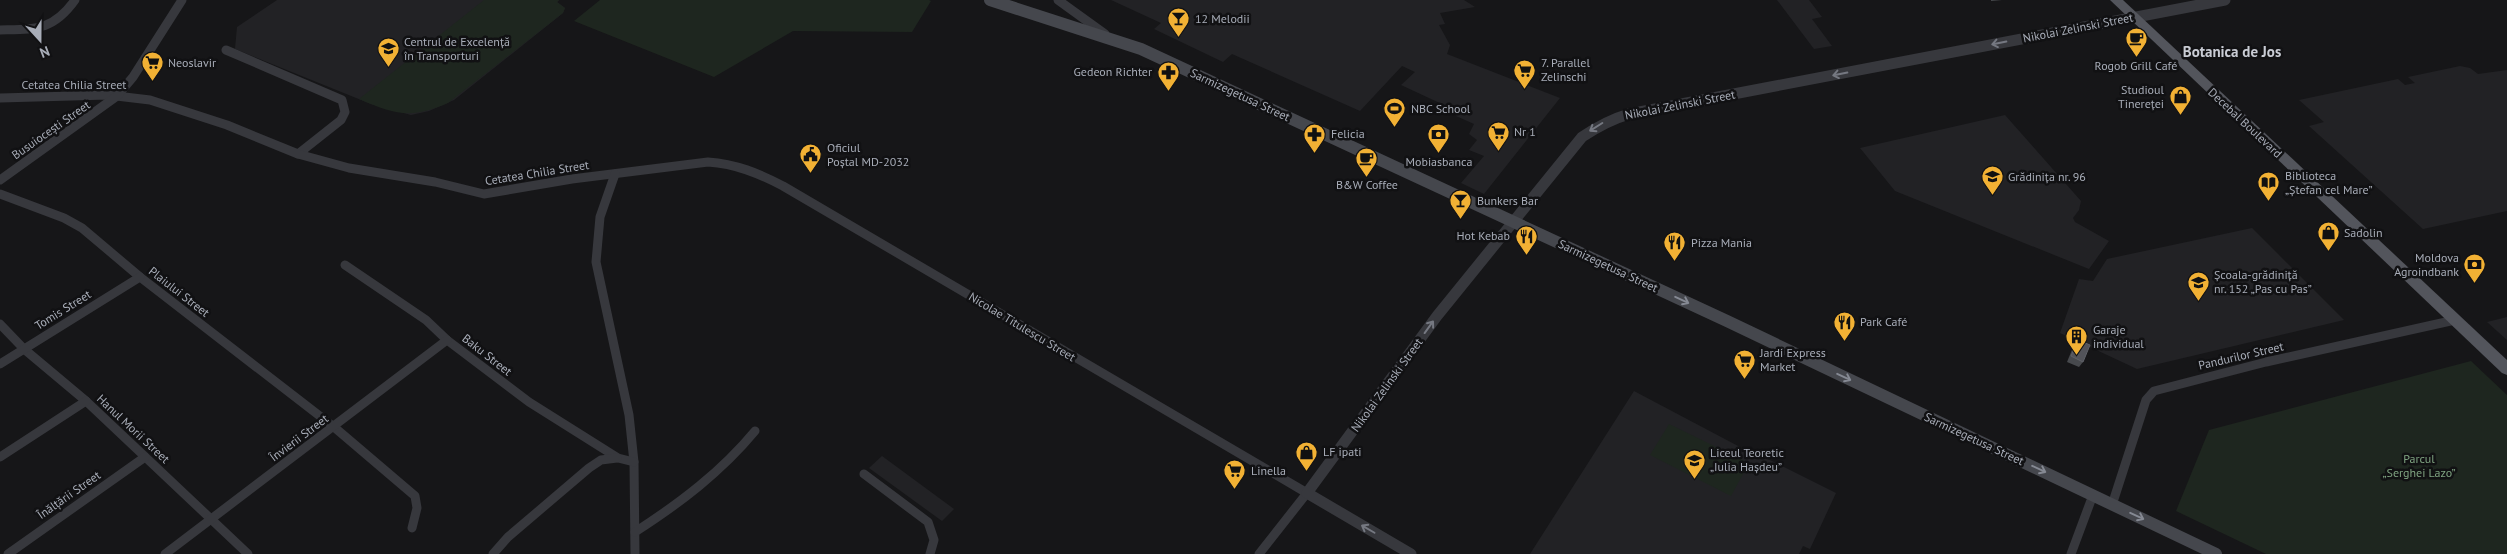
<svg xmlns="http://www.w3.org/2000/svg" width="2507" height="554" font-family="'PT Sans',sans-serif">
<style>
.built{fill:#222225}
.green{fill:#1e261f}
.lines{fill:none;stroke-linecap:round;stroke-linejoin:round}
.minor{stroke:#37383d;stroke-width:9}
.tertiary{stroke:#37383d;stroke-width:11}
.secondary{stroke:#45474d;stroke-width:12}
.primary{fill:#53555c;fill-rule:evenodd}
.wall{fill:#47494d}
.building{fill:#525359;stroke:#5f6168}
.oneway{stroke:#757881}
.oneway2{stroke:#858993}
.labels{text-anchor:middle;stroke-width:5;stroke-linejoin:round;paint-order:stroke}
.poi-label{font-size:12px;fill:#a8adb8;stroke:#111113;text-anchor:start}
.street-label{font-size:12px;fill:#a8adb8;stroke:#111113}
.park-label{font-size:12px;fill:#7fa381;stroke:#111113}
.quarter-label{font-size:15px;font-weight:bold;fill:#c9ccd4;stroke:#111113}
</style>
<rect width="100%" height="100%" fill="#161618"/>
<!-- built -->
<g class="built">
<polygon points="277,0 559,0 557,2 565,8 563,13 454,100 429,111 411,115 371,104 235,49 237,27"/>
<polygon points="1111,0 1464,0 1475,7 1440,13 1445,24 1439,25 1450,45 1447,54 1560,98 1484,194 1461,183 1484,156 1469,150 1477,140 1469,134 1474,124 1456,116 1459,112 1401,85 1415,72 1402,66 1360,111 1232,54 1223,62 1154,29 1161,23"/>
<polygon points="1777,0 1809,0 1822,17 1812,19 1832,46 1814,49"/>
<polygon points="2460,66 2470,68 2478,74 2507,70 2507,211 2423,229 2309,126 2324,122 2299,100 2398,79 2405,85 2415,83 2408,77"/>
<polygon points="2005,115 2081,201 2079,210 2073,218 2075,222 2109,241 2089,269 1895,191 1860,148"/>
<polygon points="2252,228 2344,320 2137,369 2060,333 2079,279 2093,281 2107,259"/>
<polygon points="2507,317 2507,340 2487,322"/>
<polygon points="1634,391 1757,456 1758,454 1836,493 1810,549 1803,546 1799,554 1530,554"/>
<polygon points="882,456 954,509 942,521 869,468"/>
</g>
<!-- green -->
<g class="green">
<path d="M484,0H559L557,2L565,8L563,13L448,103C411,119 396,115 359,99Z"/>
<polygon points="600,0 929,0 931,1 912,32 793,31 714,77 574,21"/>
<polygon points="2471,361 2507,395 2507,554 2266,554 2176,511 2209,430"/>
<polygon points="1669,424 1749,463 1731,496 1650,455"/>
</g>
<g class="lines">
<!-- minor -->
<g class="minor">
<polyline points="1058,0 1105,34"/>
<path d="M0,30C35,29 53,31 75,0"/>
<polyline points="226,50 342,100 345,112 341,120 298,154"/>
<path d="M0,98L108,95L150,100L227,125L298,154L349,168L435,182L484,194L572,179L708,162C736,164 758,173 783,186L1307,493L1259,554"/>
<polyline points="615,174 600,217 596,262 629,415 634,462 635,554"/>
<polyline points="0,180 117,96 133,77 182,0"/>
<polyline points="0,194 64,218 82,228 140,277 334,427 415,496 417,508 412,528"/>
<polyline points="345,265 426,320 447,340 529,402 618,458 634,462"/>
<polyline points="0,324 24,349 86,401 248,554"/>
<polyline points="0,364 140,277"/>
<polyline points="0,457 86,401"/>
<polyline points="864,474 928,522 934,540 930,554"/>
<polyline points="2112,505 2146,400 2154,391 2266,362 2455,320"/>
<path d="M635,532C680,503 721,472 755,431"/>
<polyline points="8,554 145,457"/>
<polyline points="165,554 447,340"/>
<polyline points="493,554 508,537 589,468 601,460 617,458"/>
<polyline points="2071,554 2093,495"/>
</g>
<!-- tertiary -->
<path class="tertiary" d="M1411,554L1307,493L1437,316L1582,137C1597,127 1612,119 1629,114L2225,0"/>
<!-- secondary -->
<polyline class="secondary" points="990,0 1141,49 1727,321 2216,554"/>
<!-- primary -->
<polygon class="primary" points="2110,0 2123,0 2507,360 2507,375 2502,373"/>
</g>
<!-- wall -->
<g class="wall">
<polygon points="1991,0 2002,0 1991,1"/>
<polygon points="2078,340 2083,362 2079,367 2067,362 2074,345"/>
</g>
<!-- building -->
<polygon class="building" points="2078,340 2090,345 2083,362 2071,356"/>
<!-- one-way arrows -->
<defs><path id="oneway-shaft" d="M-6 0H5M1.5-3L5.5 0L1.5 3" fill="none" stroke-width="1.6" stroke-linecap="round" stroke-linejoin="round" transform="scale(1.25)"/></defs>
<g class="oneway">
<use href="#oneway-shaft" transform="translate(1999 43) rotate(169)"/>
<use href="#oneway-shaft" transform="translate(1840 74) rotate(169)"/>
<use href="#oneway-shaft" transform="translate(1596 127) rotate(148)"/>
<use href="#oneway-shaft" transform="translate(1429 327) rotate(-54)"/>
<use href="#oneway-shaft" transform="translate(1368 529) rotate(-150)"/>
</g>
<g class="oneway2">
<use href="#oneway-shaft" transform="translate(1682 300) rotate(25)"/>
<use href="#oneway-shaft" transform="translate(1844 377) rotate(25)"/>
<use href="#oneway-shaft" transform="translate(2039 469) rotate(25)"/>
<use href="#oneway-shaft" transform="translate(2137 516) rotate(25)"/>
</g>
<!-- icons -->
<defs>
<symbol id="bar-pin" viewBox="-11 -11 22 30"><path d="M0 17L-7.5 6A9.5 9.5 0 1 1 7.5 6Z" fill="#f2b134" stroke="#111113"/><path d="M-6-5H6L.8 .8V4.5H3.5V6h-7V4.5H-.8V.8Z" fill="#111"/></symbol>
<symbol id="cafe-pin" viewBox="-11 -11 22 30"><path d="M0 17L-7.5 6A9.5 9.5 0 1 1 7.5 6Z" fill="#f2b134" stroke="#111113"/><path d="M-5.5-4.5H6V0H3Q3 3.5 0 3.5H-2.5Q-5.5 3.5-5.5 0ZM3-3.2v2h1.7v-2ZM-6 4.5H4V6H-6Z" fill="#111"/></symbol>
<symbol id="university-pin" viewBox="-11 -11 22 30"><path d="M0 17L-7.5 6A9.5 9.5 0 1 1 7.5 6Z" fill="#f2b134" stroke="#111113"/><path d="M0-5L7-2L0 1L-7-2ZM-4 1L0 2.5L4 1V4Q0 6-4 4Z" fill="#111"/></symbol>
<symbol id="supermarket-pin" viewBox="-11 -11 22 30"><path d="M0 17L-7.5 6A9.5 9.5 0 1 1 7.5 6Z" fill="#f2b134" stroke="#111113"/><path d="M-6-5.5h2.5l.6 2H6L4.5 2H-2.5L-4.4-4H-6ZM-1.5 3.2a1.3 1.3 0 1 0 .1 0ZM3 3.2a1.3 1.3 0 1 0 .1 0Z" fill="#111"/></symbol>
<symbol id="pharmacy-pin" viewBox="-11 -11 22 30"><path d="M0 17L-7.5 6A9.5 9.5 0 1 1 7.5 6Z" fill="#f2b134" stroke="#111113"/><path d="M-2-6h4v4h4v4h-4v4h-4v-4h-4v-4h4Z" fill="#111"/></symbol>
<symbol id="shop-pin" viewBox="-11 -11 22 30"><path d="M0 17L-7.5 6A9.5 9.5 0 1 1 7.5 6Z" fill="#f2b134" stroke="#111113"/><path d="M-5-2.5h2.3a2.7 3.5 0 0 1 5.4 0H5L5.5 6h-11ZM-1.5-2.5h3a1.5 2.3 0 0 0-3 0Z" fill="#111"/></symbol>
<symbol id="stadium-pin" viewBox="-11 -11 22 30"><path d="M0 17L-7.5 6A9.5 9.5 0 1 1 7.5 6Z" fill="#f2b134" stroke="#111113"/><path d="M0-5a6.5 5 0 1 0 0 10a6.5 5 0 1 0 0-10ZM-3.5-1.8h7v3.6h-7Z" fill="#111"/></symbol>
<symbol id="bank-pin" viewBox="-11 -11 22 30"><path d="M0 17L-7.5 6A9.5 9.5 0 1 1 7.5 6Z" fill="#f2b134" stroke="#111113"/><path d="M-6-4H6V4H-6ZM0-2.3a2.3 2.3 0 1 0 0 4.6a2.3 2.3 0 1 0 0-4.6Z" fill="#111"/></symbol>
<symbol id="civic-pin" viewBox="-11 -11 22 30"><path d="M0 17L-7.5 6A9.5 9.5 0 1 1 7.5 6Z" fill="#f2b134" stroke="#111113"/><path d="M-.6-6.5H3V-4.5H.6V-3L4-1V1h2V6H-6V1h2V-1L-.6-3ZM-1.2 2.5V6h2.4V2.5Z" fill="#111"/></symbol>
<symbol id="school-pin" viewBox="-11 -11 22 30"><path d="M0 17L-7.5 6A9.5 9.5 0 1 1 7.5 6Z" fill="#f2b134" stroke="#111113"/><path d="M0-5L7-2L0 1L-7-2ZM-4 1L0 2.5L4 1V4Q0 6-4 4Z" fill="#111"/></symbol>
<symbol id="library-pin" viewBox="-11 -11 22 30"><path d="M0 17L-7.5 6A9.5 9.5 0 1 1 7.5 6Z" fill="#f2b134" stroke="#111113"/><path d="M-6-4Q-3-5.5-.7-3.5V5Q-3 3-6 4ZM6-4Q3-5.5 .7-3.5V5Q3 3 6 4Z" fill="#111"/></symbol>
<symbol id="restaurant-pin" viewBox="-11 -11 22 30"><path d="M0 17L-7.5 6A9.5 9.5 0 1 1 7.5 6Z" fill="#f2b134" stroke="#111113"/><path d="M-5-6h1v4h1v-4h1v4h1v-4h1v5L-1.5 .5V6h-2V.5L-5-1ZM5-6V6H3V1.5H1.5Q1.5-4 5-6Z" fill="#111"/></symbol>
<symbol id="building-pin" viewBox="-11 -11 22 30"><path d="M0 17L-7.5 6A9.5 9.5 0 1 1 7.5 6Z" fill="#f2b134" stroke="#111113"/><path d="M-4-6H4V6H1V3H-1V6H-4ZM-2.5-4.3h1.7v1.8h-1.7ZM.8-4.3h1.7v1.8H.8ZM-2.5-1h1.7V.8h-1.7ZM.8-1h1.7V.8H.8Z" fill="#111"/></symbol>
</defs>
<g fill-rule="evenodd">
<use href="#bar-pin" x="1166" y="6" width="25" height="34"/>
<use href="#cafe-pin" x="2124" y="26" width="25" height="34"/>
<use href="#university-pin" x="376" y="36" width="25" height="34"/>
<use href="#supermarket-pin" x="140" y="50" width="25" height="34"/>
<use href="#supermarket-pin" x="1512" y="58" width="25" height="34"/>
<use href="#pharmacy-pin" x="1156" y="60" width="25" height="34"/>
<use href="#shop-pin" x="2168" y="84" width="25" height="34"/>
<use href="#stadium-pin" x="1382" y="96" width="25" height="34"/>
<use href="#supermarket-pin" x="1486" y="120" width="25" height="34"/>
<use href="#pharmacy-pin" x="1302" y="122" width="25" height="34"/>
<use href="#bank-pin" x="1426" y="122" width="25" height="34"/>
<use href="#civic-pin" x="798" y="142" width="25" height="34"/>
<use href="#cafe-pin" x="1354" y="146" width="25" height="34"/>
<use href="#school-pin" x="1980" y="164" width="25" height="34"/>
<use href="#library-pin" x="2256" y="170" width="25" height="34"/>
<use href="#bar-pin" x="1448" y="188" width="25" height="34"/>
<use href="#shop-pin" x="2316" y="220" width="25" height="34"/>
<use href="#restaurant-pin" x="1514" y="224" width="25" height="34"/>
<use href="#restaurant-pin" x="1662" y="230" width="25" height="34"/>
<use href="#bank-pin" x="2462" y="252" width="25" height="34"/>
<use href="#school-pin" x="2186" y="270" width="25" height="34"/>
<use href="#restaurant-pin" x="1832" y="310" width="25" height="34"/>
<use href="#building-pin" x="2064" y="324" width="25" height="34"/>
<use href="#supermarket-pin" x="1732" y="348" width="25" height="34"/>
<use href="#shop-pin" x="1294" y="440" width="25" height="34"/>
<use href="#school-pin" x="1682" y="448" width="25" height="34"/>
<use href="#supermarket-pin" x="1222" y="458" width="25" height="34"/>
</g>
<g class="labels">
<!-- poi labels -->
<g class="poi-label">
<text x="1195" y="23">12 Melodii</text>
<text x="404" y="46">Centrul de Excelență<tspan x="404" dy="14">în Transporturi</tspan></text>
<text x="168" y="67">Neoslavir</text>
<text x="1541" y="67">7. Parallel<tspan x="1541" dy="14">Zelinschi</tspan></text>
<text x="2136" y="70" text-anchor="middle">Rogob Grill Café</text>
<text x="1152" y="76" text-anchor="end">Gedeon Richter</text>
<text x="2164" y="94" text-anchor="end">Studioul<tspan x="2164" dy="14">Tinereței</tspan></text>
<text x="1411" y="113">NBC School</text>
<text x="1514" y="136">Nr 1</text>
<text x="1331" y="138">Felicia</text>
<text x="827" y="152">Oficiul<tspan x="827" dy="14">Poștal MD-2032</tspan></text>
<text x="1439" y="166" text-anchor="middle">Mobiasbanca</text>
<text x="2285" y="180">Biblioteca<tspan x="2285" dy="14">„Ștefan cel Mare”</tspan></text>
<text x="2008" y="181">Grădinița nr. 96</text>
<text x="1367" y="189" text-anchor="middle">B&amp;W Coffee</text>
<text x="1477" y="205">Bunkers Bar</text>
<text x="2344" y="237">Sadolin</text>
<text x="1510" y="240" text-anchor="end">Hot Kebab</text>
<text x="1691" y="247">Pizza Mania</text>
<text x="2459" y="262" text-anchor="end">Moldova<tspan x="2459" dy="14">Agroindbank</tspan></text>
<text x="2214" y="279">Școala-grădiniță<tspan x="2214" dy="14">nr. 152 „Pas cu Pas”</tspan></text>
<text x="1860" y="326">Park Café</text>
<text x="2093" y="334">Garaje<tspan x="2093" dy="14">individual</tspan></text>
<text x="1760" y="357">Jardi Express<tspan x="1760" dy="14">Market</tspan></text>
<text x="1323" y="456">LF ipati</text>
<text x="1710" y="457">Liceul Teoretic<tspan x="1710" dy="14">„Iulia Hașdeu”</tspan></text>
<text x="1251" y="475">Linella</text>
</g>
<!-- street labels -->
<g class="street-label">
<text transform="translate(2078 28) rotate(-11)" y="4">Nikolai Zelinski Street</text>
<text x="74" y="89">Cetatea Chilia Street</text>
<text transform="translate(1240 95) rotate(25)" y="4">Sarmizegetusa Street</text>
<text transform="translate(1680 105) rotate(-11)" y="4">Nikolai Zelinski Street</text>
<text transform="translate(2245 123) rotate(43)" y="4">Decebal Boulevard</text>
<text transform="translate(51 130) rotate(-35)" y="4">Busuiocești Street</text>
<text transform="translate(537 173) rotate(-9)" y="4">Cetatea Chilia Street</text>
<text transform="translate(1608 266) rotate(25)" y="4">Sarmizegetusa Street</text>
<text transform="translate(179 292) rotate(38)" y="4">Plaiului Street</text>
<text transform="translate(63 310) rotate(-32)" y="4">Tomis Street</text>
<text transform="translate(1022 327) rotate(31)" y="4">Nicolae Titulescu Street</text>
<text transform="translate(487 355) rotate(38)" y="4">Baku Street</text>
<text transform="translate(2241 356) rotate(-13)" y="4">Pandurilor Street</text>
<text transform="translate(1387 385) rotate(-54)" y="4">Nikolai Zelinski Street</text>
<text transform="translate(133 429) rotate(43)" y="4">Hanul Morii Street</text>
<text transform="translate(299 438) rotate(-37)" y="4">Învierii Street</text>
<text transform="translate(1974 439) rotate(25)" y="4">Sarmizegetusa Street</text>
<text transform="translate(69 495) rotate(-35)" y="4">Înălțării Street</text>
</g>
<!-- park labels -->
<g class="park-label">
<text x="2419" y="463">Parcul<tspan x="2419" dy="14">„Serghei Lazo”</tspan></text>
</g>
<!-- quarter labels -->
<g class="quarter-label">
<text x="2232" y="57">Botanica de Jos</text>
</g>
</g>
<!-- north arrow -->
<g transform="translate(40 40) rotate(159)" stroke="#111113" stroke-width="4" paint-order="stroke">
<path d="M0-4L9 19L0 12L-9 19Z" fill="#a8adb8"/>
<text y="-8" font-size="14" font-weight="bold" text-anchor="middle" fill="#a8adb8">N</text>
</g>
</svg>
